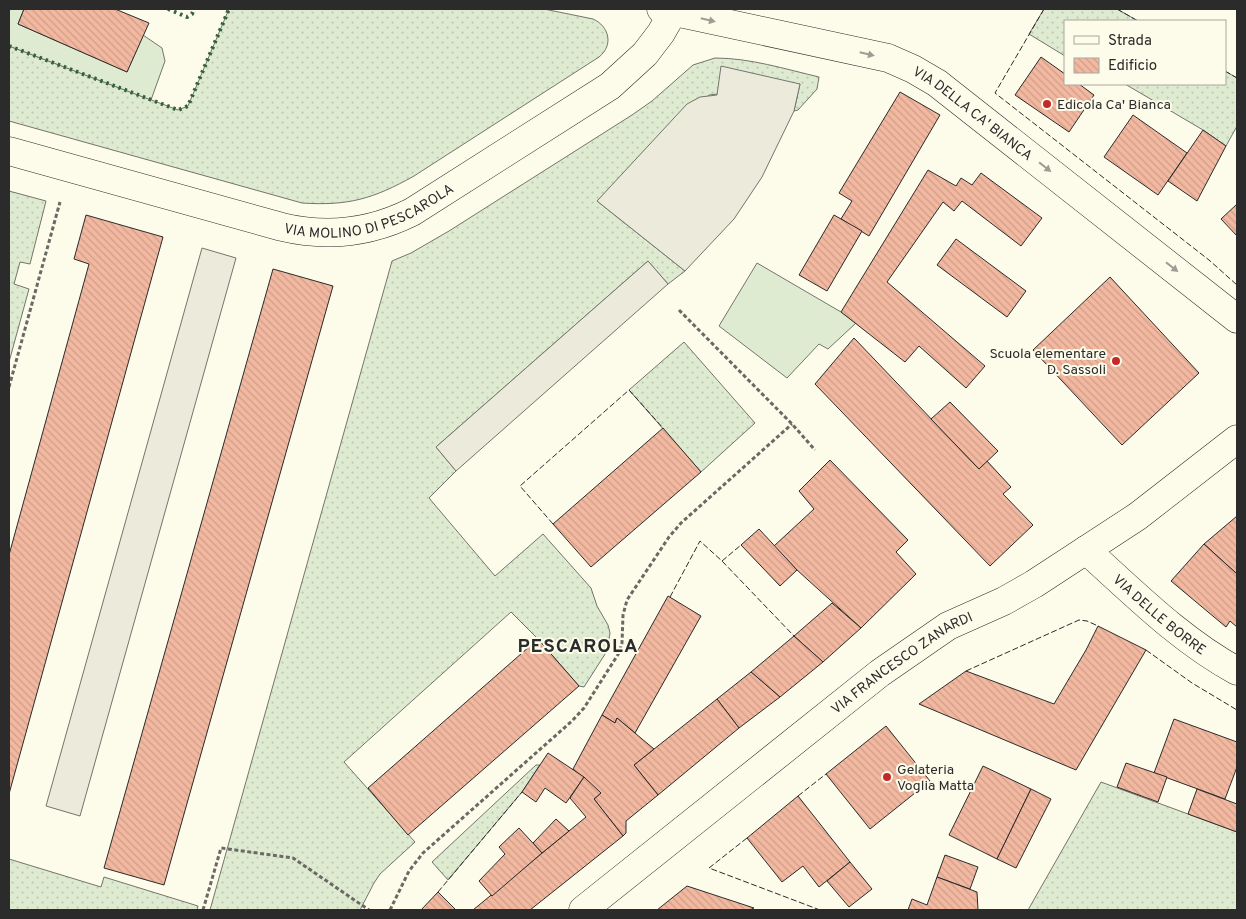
<svg xmlns="http://www.w3.org/2000/svg" width="1246" height="919" font-family="Overpass,sans-serif">
<style>
.grass{fill:url(#grass-dots);stroke:#74746e}
.garden{fill:#deebd1;stroke:#74746e}
.parking{fill:#eceadb;stroke:#74746e}
.building{fill:url(#building-back-hatch);stroke:#2b2b2b}
.lines{fill:none;stroke-linecap:round;stroke-linejoin:round}
.minor-casing{stroke:#2b2b2b;stroke-width:29}
.secondary-casing{stroke:#2b2b2b;stroke-width:29}
.path{stroke:#6a6964;stroke-width:3;stroke-dasharray:4 2.5;stroke-linecap:butt}
.minor{stroke:#fdfbea;stroke-width:28}
.secondary{stroke:#fdfbea;stroke-width:28}
.hedge{stroke:#34623c;stroke-width:4;stroke-dasharray:2.5 4;stroke-linecap:butt}
.fence{stroke:#2b2b2b;stroke-width:1;stroke-dasharray:6 2.5;stroke-linecap:butt}
.oneway{fill:#9e9d94}
.poi-dot{fill:#c62828;stroke:#fdfbea;stroke-width:2}
.labels{text-anchor:middle;stroke-width:4;stroke-linejoin:round;paint-order:stroke}
.poi-label{font-size:14px;fill:#2b2b2b;stroke:#fdfbea;text-anchor:start}
.street-label{font-size:14px;fill:#2b2b2b;stroke:#fdfbea}
.district-label{font-size:19px;font-weight:bold;letter-spacing:1px;fill:#2b2b2b;stroke:#fdfbea}
</style>
<defs>
<pattern id="grass-dots" width="8" height="8" patternUnits="userSpaceOnUse" patternTransform="scale(1.25)"><rect width="8" height="8" fill="#deebd1"/><path d="M2 2h.1M6 6h.1" fill="none" stroke="#bfcab4" stroke-width="1.8" stroke-linecap="round"/></pattern>
<pattern id="building-back-hatch" width="6" height="6" patternUnits="userSpaceOnUse" patternTransform="scale(1.25)"><rect width="6" height="6" fill="#f2b8a0"/><path d="M-1 5l2 2M0 0l6 6M5-1l2 2" fill="none" stroke="#d09e8a"/></pattern>
</defs>
<rect width="100%" height="100%" fill="#fdfbea"/>
<!-- grass -->
<g class="grass">
<path d="M229,9H544L593,19C609,26 614,45 599,57L414,176C373,199 348,206 302,203L9,121V46L178,110L188,106Z"/>
<polygon points="1044,9 1117,9 1138,21 1065,21 1065,56 1029,34"/>
<path d="M715,58C750,58 785,69 819,77L817,89L798,110L794,111L800,84L709,95L597,201L685,271L668,284L648,261L436,447L456,471L429,498L495,576L543,534L591,588L597,606L608,625L610,633L607,651L584,687L579,686L538,639L511,612L344,762L415,842L380,874L374,883L360,910H210L392,261L411,253L449,231L632,115L652,101L693,65Z"/>
<polygon points="1225,71 1237,78 1237,126 1226,146 1203,130 1125,84 1225,84"/>
<polygon points="9,191 46,201 30,264 20,262 14,284 29,289 9,362"/>
<polygon points="684,342 755,423 701,472 629,390"/>
<polygon points="536,765 540,765 522,792 448,880 432,862"/>
<polygon points="1101,782 1237,832 1237,910 1028,910"/>
<polygon points="9,859 101,887 104,877 198,906 197,910 9,910"/>
</g>
<!-- garden -->
<g class="garden">
<polygon points="9,9 24,9 18,24 127,72 143,35 162,48 165,61 151,100 9,46"/>
<polygon points="757,263 841,312 856,323 828,349 819,344 787,378 719,326"/>
</g>
<!-- parking -->
<g class="parking">
<polygon points="721,66 800,84 794,111 762,177 734,219 685,271 597,201 687,104 700,97 717,95"/>
<polygon points="202,248 236,258 80,816 46,806"/>
<polygon points="648,261 668,284 456,471 436,447"/>
</g>
<!-- building -->
<g class="building">
<polygon points="24,9 115,9 149,23 127,72 18,24"/>
<polygon points="1041,57 1065,74 1065,84 1079,84 1094,95 1069,132 1015,95"/>
<polygon points="900,92 940,115 869,236 841,219 852,201 839,193"/>
<polygon points="1133,115 1187,153 1158,195 1104,157"/>
<polygon points="1203,130 1226,146 1197,201 1168,181"/>
<polygon points="928,170 956,186 961,178 972,185 981,173 1042,218 1021,246 962,201 954,211 943,202 887,282 985,366 966,388 919,346 905,362 841,312"/>
<polygon points="1237,204 1237,236 1221,219"/>
<polygon points="86,215 163,237 9,794 9,555 89,264 74,259"/>
<polygon points="834,215 862,231 827,291 799,275"/>
<polygon points="956,239 1026,291 1007,317 937,265"/>
<polygon points="273,269 333,286 164,885 104,868"/>
<polygon points="1110,277 1199,373 1122,445 1033,350"/>
<polygon points="854,338 979,469 987,461 1011,487 1003,494 1033,525 990,566 815,384"/>
<polygon points="950,402 998,451 979,469 931,419"/>
<polygon points="663,428 701,472 591,567 553,524"/>
<polygon points="830,460 908,540 896,552 916,574 861,628 797,570 774,546 814,509 799,491"/>
<polygon points="1237,516 1237,574 1204,544"/>
<polygon points="759,529 797,570 780,586 741,545"/>
<polygon points="1204,544 1237,574 1237,627 1230,621 1226,627 1171,581"/>
<polygon points="668,596 701,616 635,733 617,718 615,723 602,715"/>
<polygon points="832,603 861,628 823,662 794,636"/>
<polygon points="1098,626 1146,650 1076,770 919,704 966,671 1054,704 1086,650"/>
<polygon points="794,636 823,662 780,697 751,672"/>
<polygon points="538,639 579,686 408,835 368,788"/>
<polygon points="751,672 780,697 739,728 717,699"/>
<polygon points="717,699 739,728 658,795 634,765"/>
<polygon points="602,715 615,723 617,718 654,749 634,765 658,795 626,821 626,833 623,836 594,799 601,793 573,769"/>
<polygon points="1174,719 1237,742 1237,767 1225,799 1154,773"/>
<polygon points="886,726 930,781 870,829 826,774"/>
<polygon points="548,753 584,777 566,803 545,788 536,802 522,792"/>
<polygon points="1126,763 1167,777 1158,802 1117,787"/>
<polygon points="983,766 1031,789 997,859 949,835"/>
<polygon points="584,777 601,793 594,799 623,836 530,910 473,910 586,817 570,798"/>
<polygon points="1031,789 1051,799 1016,868 997,859"/>
<polygon points="1197,789 1237,804 1237,832 1188,814"/>
<polygon points="798,796 850,862 819,887 803,866 782,882 747,838"/>
<polygon points="556,819 569,831 542,853 533,843"/>
<polygon points="519,828 542,853 492,896 479,881 505,854 499,847"/>
<polygon points="945,855 978,867 970,889 937,877"/>
<polygon points="850,862 872,889 849,907 827,881"/>
<polygon points="937,877 977,892 978,910 908,910 912,899 927,905"/>
<polygon points="687,886 754,908 750,910 657,910"/>
<polygon points="438,892 456,910 421,910"/>
</g>
<g class="lines">
<defs>
<g id="minor">
<path id="s1" d="M661,9L888,58L913,69L937,83L1237,319"/>
<path id="s2" d="M9,151L282,227C328,238 370,233 412,212L610,86L645,54L661,33L673,12"/>
<path id="s3" d="M1086,550C1134,593 1180,640 1237,671"/>
</g>
<g id="secondary">
<path id="s4" d="M583,910L880,673L948,626L1004,601L1034,584L1138,516L1237,439"/>
</g>
</defs>
<!-- minor casing -->
<use href="#minor" class="minor-casing"/>
<!-- secondary casing -->
<use href="#secondary" class="secondary-casing"/>
<!-- path -->
<g class="path">
<polyline points="679,310 792,424 815,450"/>
<polyline points="9,387 60,202"/>
<polyline points="203,910 221,848 293,858 369,910"/>
<polyline points="390,910 409,871 423,853 572,721 584,708 619,653 622,643 623,615 627,600 669,537 681,523 792,424"/>
</g>
<!-- minor -->
<use href="#minor" class="minor"/>
<!-- secondary -->
<use href="#secondary" class="secondary"/>
<!-- hedge -->
<g class="hedge">
<polyline points="168,9 187,17 192,14 194,9"/>
<polyline points="9,46 178,110 188,106 229,9"/>
</g>
<!-- fence -->
<g class="fence">
<polyline points="1044,9 995,93 1209,260 1237,285"/>
<polyline points="1117,9 1138,21"/>
<polyline points="1225,71 1237,78"/>
<polyline points="553,524 520,486 629,390 663,428"/>
<polyline points="722,561 741,545"/>
<polyline points="670,597 700,541 722,561 794,636"/>
<polyline points="1146,650 1192,683 1237,710"/>
<polyline points="966,671 1079,620 1087,621 1098,626"/>
<polyline points="798,796 826,774"/>
<polyline points="747,838 709,868 820,910"/>
<polyline points="438,892 522,792"/>
</g>
</g>
<!-- one-way arrows -->
<defs><path id="oneway-solid" d="M-6-.8H1V-3.2L6.5 0L1 3.2V.8H-6Z" transform="scale(1.25)"/></defs>
<g class="oneway">
<use href="#oneway-solid" transform="translate(708 20) rotate(13)"/>
<use href="#oneway-solid" transform="translate(867 54) rotate(13)"/>
<use href="#oneway-solid" transform="translate(1045 167) rotate(38)"/>
<use href="#oneway-solid" transform="translate(1172 267) rotate(38)"/>
</g>
<!-- markers -->
<g class="poi-dot">
<circle cx="1047" cy="104" r="5"/>
<circle cx="1116" cy="361" r="5"/>
<circle cx="887" cy="777" r="5"/>
</g>
<g class="labels">
<!-- poi labels -->
<g class="poi-label">
<text x="1057" y="109">Edicola Ca' Bianca</text>
<text x="1106" y="358" text-anchor="end">Scuola elementare<tspan x="1106" dy="16">D. Sassoli</tspan></text>
<text x="897" y="774">Gelateria<tspan x="897" dy="16">Voglia Matta</tspan></text>
</g>
<!-- street labels -->
<g class="street-label">
<text dy="5" stroke="none"><textPath href="#s1" startOffset="334">VIA DELLA CA' BIANCA</textPath></text>
<text dy="5" stroke="none"><textPath href="#s2" startOffset="375">VIA MOLINO DI PESCAROLA</textPath></text>
<text dy="5" stroke="none"><textPath href="#s3" startOffset="98">VIA DELLE BORRE</textPath></text>
<text dy="5" stroke="none"><textPath href="#s4" startOffset="404">VIA FRANCESCO ZANARDI</textPath></text>
</g>
<!-- district labels -->
<g class="district-label">
<text x="578" y="652">PESCAROLA</text>
</g>
</g>
<!-- border -->
<rect width="1246" height="919" fill="none" stroke="#2b2b2b" stroke-width="20"/>
<!-- legend -->
<rect x="1064" y="20" width="162" height="65" fill="#fdfbea" stroke="#a9a89e"/>
<rect x="1074" y="36" width="25" height="8" fill="#fdfbea" stroke="#a9a89e"/>
<text x="1108" y="45" font-size="15" fill="#2b2b2b">Strada</text>
<rect x="1074" y="58" width="25" height="15" fill="url(#building-back-hatch)" stroke="#a9a89e"/>
<text x="1108" y="70" font-size="15" fill="#2b2b2b">Edificio</text>
</svg>
